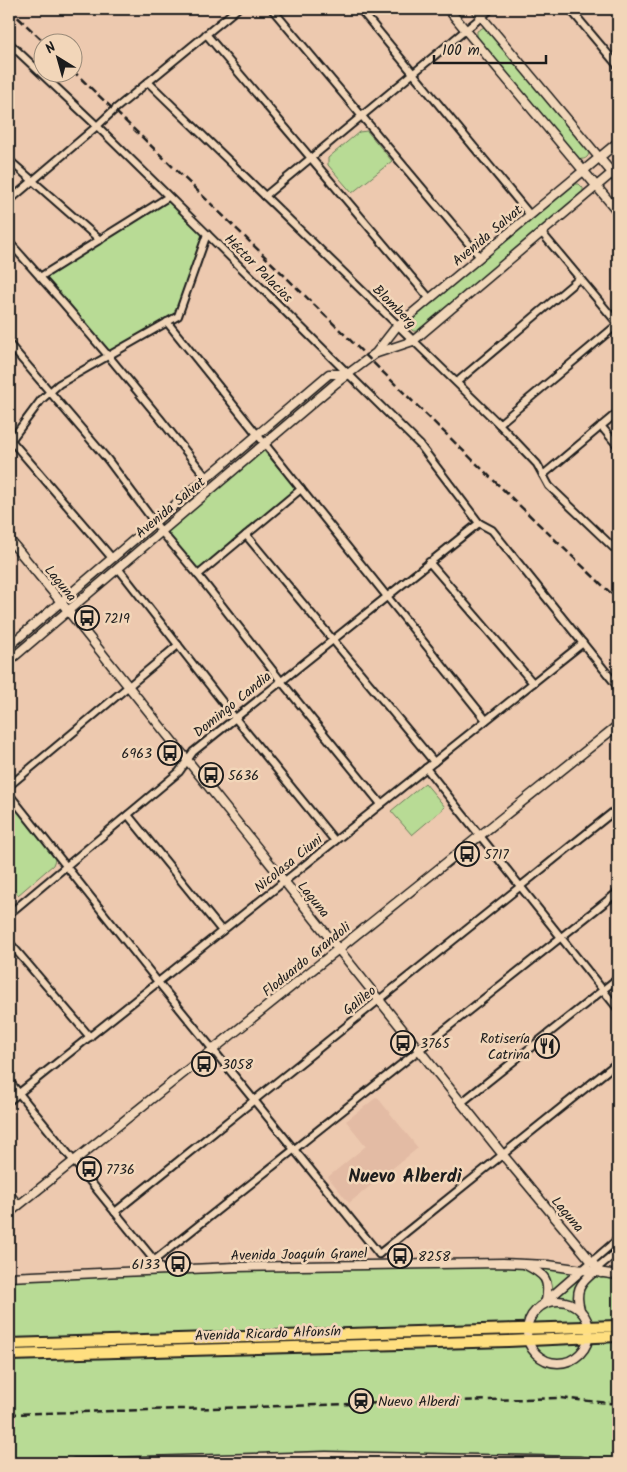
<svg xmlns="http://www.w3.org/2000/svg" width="627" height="1472" font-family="Kalam,sans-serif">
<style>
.built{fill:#e3bba4}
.green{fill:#b8db95;stroke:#6a7c58}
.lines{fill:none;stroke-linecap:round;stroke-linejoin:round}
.minor-casing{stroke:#1c1c1c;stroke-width:10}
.tertiary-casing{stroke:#1c1c1c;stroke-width:11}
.trunk-casing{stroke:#1c1c1c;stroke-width:14}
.minor{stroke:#f2d6b9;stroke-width:6}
.tertiary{stroke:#f2d6b9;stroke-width:8}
.trunk{stroke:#ffdf80;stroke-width:10}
.rail{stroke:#1c1c1c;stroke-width:2.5;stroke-dasharray:8 4;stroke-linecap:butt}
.labels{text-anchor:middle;stroke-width:5;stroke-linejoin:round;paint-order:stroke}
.street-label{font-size:14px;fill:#1c1c1c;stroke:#f2d6b9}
.poi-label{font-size:14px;fill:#1c1c1c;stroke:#f2d6b9;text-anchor:start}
.district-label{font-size:19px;font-weight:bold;fill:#1c1c1c;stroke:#f2d6b9}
</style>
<rect width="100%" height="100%" fill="#edc9af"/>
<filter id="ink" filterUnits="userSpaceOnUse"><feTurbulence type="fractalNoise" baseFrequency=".02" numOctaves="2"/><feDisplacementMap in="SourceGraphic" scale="10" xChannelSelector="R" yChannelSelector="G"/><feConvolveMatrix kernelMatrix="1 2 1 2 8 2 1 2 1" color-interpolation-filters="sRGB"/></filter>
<g filter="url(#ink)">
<!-- built -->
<polygon class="built" points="377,1097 418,1148 349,1203 328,1177 366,1146 346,1121"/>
<!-- green -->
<g class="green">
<path d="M484,27L488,28L589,151C589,158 584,161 577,158L478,40L477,36V31Z"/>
<polygon points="367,131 392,161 352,193 328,165 328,158 359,132"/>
<polygon points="574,184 579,184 583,188 583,192 431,321 418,331 413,331 409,327 409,321 418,313"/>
<polygon points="168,197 207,234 178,316 108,356 40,277"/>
<polygon points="264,451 296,489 199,570 167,532"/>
<polygon points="425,783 445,807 412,835 391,811"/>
<polygon points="9,800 56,857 53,865 18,895 9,883"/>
<polygon points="503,1263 618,1275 618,1463 353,1456 74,1463 9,1463 9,1277"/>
</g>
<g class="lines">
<defs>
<g id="minor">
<polyline points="272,9 480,257"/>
<polyline points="360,9 530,215"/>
<polyline points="570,9 618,66"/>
<polyline points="206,34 430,299"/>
<polyline points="9,43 97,126 207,234 420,445 479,523 492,530 618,687"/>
<polyline points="148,82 499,424 537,464 549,486 618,552"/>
<polyline points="9,160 100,240"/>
<polyline points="265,196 491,9"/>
<polyline points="9,201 97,126 114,110 237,9"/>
<polyline points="542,233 618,324"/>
<path d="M9,242C78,318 144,397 207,478"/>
<polyline points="40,277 168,197"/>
<polyline points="167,322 486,720"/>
<polyline points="9,344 108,460 161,531 198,575 281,681 381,804"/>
<polyline points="457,382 580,278"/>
<polyline points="499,424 618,324"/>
<polyline points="601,426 618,446"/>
<polyline points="9,438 112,558"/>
<polyline points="9,443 41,400 59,384 178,316 207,234"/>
<polyline points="543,475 618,412"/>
<polyline points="246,535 434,762"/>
<polyline points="429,562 533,683"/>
<polyline points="118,568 235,718 335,841"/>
<polyline points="198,575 301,489"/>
<polyline points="426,768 618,1009"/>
<polyline points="9,786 178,645"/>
<polyline points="9,794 158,982 379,1254"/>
<polyline points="128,815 222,931"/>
<polyline points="9,914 179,772 193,752 479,523"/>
<polyline points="9,942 90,1037"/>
<polyline points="9,1081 162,1270"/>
<polyline points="9,1101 583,643"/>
<polyline points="461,1103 618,978"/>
<polyline points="115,1212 618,808"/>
<polyline points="379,1254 618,1062"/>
<polyline points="582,1270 618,1239"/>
<polyline points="141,1271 618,892"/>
<polyline points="594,1271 618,1251"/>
<polyline points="269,1457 274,1463"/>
<polyline points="344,1463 353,1456"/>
</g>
<g id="tertiary">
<polyline points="448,9 618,212"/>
<polyline points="475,9 618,180"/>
<polyline points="377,353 413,341 618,168"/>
<polyline points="9,539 61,602 503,1155 601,1273"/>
<polyline points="9,646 329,374 349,374"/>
<polyline points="9,661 336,383 376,353 397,326 618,142"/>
<polyline points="9,1194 18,1205"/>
<polyline points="9,1213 618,725"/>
<path d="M526,1265C545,1275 550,1279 546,1301"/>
<polyline points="9,1277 235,1267 503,1263 548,1265 618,1275"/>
<circle cx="558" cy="1332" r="31"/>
<polyline points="544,1303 582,1270"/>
<path d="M580,1310C575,1291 579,1284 594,1272"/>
<polyline points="74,1463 326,1456 579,1461 594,1463"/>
</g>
<g id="trunk">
<polyline points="9,1344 618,1326"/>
<polyline points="9,1355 508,1341 618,1336"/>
</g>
</defs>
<!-- minor casing -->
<use href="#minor" class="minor-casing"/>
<!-- tertiary casing -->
<use href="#tertiary" class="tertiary-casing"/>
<!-- trunk casing -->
<use href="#trunk" class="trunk-casing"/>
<!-- minor -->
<use href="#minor" class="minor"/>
<!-- tertiary -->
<use href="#tertiary" class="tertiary"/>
<!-- trunk -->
<use href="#trunk" class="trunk"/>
<!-- rail -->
<g class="rail">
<polyline points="9,9 44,42"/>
<path d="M72,70C256,245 434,425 618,600"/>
<polyline points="9,1414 560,1398 618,1404"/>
</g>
</g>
</g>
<!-- icons -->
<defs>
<symbol id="bus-ring" viewBox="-11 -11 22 22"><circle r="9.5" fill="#f2d6b9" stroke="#1c1c1c" stroke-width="1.5"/><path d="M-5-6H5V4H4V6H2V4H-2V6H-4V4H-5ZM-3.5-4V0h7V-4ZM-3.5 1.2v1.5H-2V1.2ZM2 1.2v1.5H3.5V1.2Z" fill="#1c1c1c"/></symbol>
<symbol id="restaurant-ring" viewBox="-11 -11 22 22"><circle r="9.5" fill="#f2d6b9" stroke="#1c1c1c" stroke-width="1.5"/><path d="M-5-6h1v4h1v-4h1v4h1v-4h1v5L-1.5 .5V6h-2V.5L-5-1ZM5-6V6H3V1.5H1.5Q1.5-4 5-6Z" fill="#1c1c1c"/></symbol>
<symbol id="station-ring" viewBox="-11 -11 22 22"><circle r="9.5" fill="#f2d6b9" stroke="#1c1c1c" stroke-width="1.5"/><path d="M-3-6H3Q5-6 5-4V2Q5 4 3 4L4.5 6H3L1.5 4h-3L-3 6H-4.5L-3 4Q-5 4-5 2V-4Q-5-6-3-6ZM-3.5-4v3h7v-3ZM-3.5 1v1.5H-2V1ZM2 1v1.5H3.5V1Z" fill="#1c1c1c"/></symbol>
</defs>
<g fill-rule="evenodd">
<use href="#bus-ring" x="73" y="604" width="28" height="28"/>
<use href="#bus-ring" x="156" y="739" width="28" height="28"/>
<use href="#bus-ring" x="197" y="761" width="28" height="28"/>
<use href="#bus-ring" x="453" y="840" width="28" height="28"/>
<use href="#bus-ring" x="389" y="1029" width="28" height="28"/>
<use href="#restaurant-ring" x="533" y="1032" width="28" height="28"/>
<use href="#bus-ring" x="190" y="1050" width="28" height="28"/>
<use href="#bus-ring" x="75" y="1155" width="28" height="28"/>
<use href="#bus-ring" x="386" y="1242" width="28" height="28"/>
<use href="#bus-ring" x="164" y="1250" width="28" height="28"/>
<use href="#station-ring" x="347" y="1387" width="28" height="28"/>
</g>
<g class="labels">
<!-- street labels -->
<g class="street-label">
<text transform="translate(487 235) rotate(-40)" y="5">Avenida Salvat</text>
<text transform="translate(259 268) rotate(45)" y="5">Héctor Palacios</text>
<text transform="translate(395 306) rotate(45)" y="5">Blomberg</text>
<text transform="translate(170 507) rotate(-40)" y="5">Avenida Salvat</text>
<text transform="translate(61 583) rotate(51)" y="5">Laguna</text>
<text transform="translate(232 704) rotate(-39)" y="5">Domingo Candia</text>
<text transform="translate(288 863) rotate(-39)" y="5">Nicolasa Ciuni</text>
<text transform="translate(314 899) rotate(51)" y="5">Laguna</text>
<text transform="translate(306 959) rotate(-39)" y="5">Floduardo Grandoli</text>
<text transform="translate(359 1000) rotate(-39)" y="5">Galileo</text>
<text transform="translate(568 1214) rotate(50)" y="5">Laguna</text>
<text transform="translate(299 1254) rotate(-1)" y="5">Avenida Joaquín Granel</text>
<text transform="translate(268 1333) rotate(-2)" y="5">Avenida Ricardo Alfonsín</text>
</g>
<!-- poi labels -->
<g class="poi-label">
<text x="104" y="623">7219</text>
<text x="152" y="758" text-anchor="end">6963</text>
<text x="228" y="780">5636</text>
<text x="484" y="859">5717</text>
<text x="530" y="1043" text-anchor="end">Rotisería<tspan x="530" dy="16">Catrina</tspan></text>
<text x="420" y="1048">3765</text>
<text x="222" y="1069">3058</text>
<text x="106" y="1174">7736</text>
<text x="418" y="1261">8258</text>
<text x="160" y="1269" text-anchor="end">6133</text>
<text x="378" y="1406">Nuevo Alberdi</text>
</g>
<!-- district labels -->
<g class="district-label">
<text x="405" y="1182">Nuevo Alberdi</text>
</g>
</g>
<!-- margin -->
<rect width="627" height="1472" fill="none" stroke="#f2d6b9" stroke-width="30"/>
<rect x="15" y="15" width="597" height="1442" fill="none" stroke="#1c1c1c" stroke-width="2" filter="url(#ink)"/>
<!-- north arrow -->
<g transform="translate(58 58) rotate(323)"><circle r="24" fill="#f2d6b9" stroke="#9c8c7a"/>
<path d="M0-4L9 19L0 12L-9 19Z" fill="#1c1c1c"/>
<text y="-8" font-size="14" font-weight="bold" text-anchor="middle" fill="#1c1c1c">N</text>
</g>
<!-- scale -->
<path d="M434 55v8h112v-8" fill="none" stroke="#1c1c1c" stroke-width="2.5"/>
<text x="442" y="55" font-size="15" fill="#1c1c1c" stroke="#f2d6b9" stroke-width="4" paint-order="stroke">100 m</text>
</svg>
